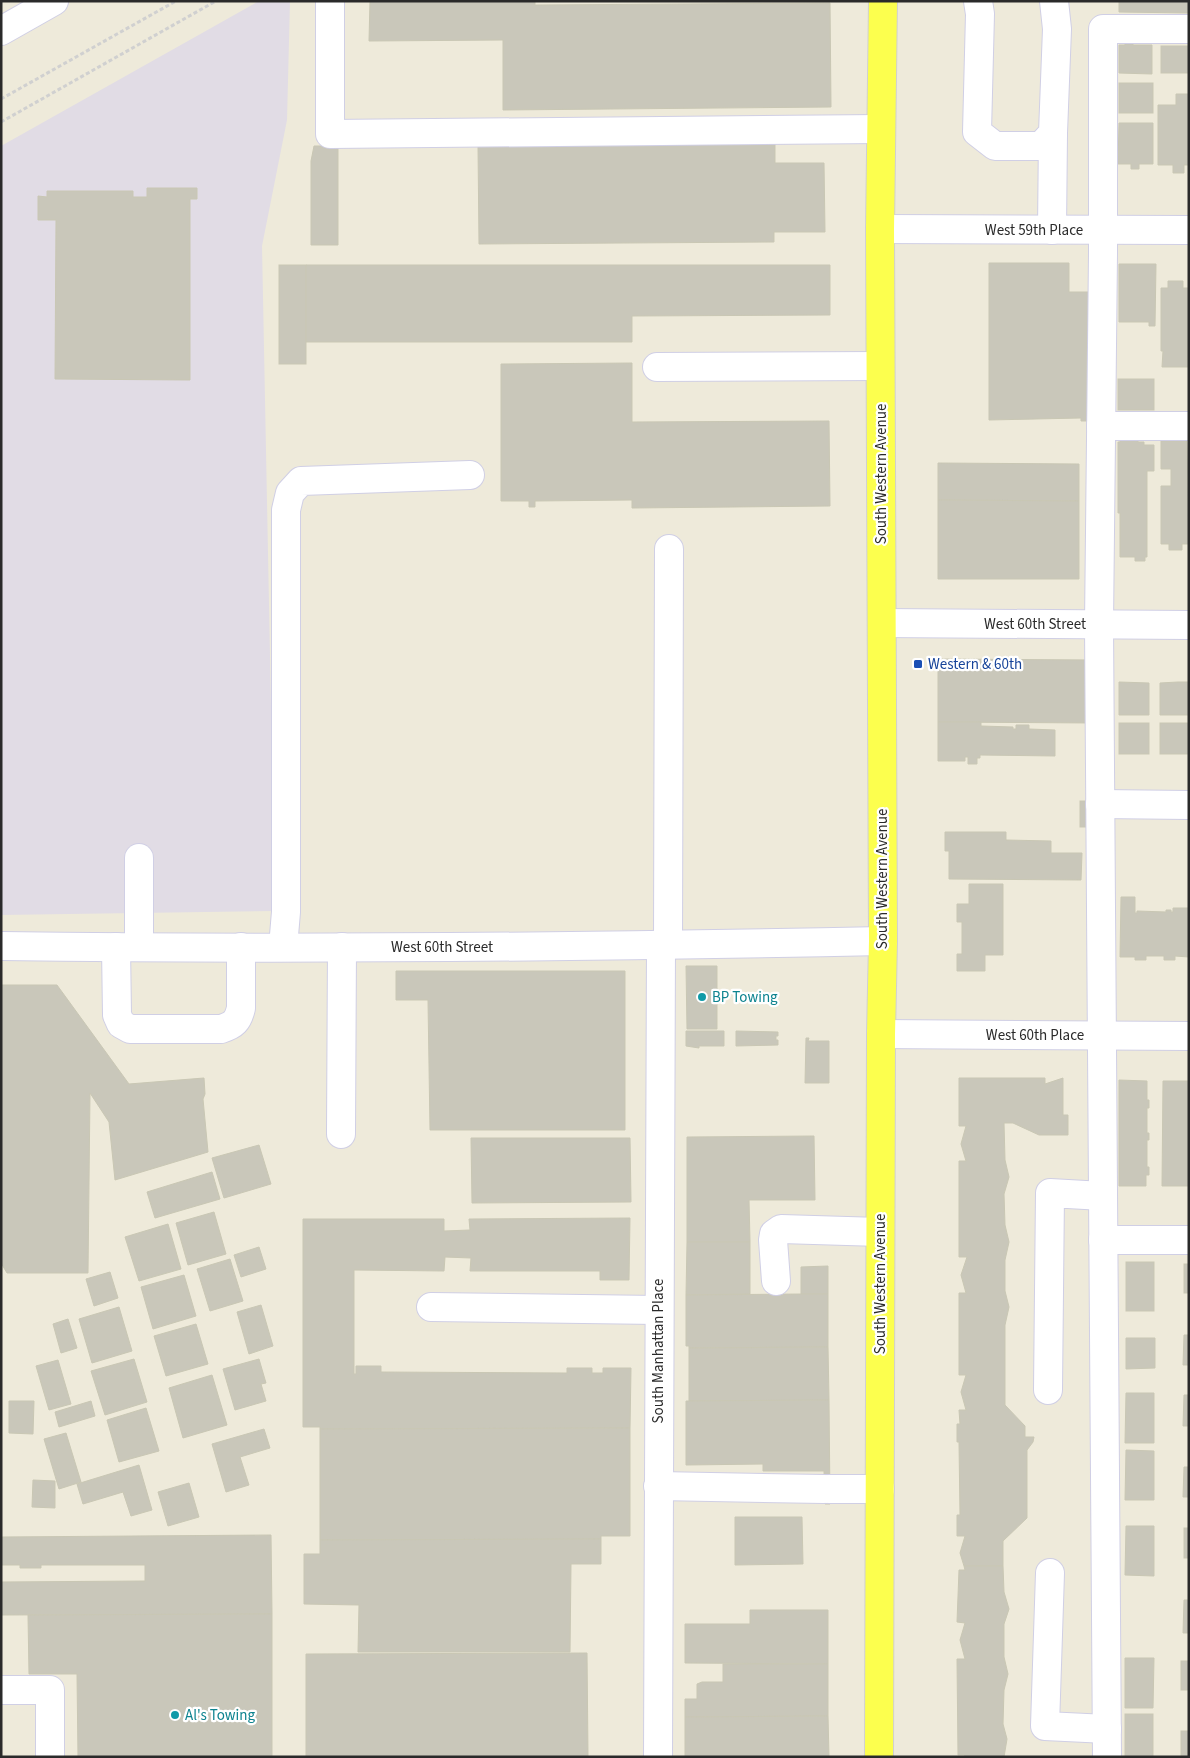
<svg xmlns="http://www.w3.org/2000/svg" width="1190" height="1758" font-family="'Source Sans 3',sans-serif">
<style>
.industrial{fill:#e1dce5}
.building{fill:#c9c7ba;stroke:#c9c7b4}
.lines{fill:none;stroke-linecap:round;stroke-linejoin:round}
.minor-casing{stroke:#d0cfe5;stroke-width:30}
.major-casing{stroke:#d0d0d0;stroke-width:30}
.path{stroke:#d0d0d0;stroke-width:3;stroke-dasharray:4 2.5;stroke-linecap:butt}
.minor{stroke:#fff;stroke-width:28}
.major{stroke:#fcff4e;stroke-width:28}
.transit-dot{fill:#1a4fb4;stroke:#fff;stroke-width:2}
.culture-dot{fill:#0f9aa8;stroke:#fff;stroke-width:2}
.labels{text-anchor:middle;stroke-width:4.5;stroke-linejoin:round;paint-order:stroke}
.street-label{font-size:15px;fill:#2a2a2a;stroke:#fff}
.transit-label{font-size:15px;fill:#164399;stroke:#fff;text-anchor:start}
.culture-label{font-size:15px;fill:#0d838f;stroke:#fff;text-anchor:start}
</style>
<rect width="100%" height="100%" fill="#eeeada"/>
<!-- industrial -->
<polygon class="industrial" points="259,1 290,1 287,120 262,246 275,911 1,915 1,146"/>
<!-- building -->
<g class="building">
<polygon points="370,1 535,1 535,5 830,3 831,107 503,110 503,40 369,41"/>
<polygon points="1119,1 1189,1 1189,13 1119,12"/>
<polygon points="1125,42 1133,42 1133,45 1152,45 1152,74 1119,73 1119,45 1125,45"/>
<rect x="1161" y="46" width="28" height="27"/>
<rect x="1119" y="83" width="34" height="30"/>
<polygon points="1176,94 1189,94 1189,165 1184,165 1184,173 1173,173 1173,165 1158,165 1158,105 1176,105"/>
<polygon points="1119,123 1153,123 1153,164 1139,164 1139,169 1131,169 1131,164 1118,164"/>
<polygon points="775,144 775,163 824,163 825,232 774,232 774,242 479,244 478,145"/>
<polygon points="314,146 338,146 338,245 311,245 311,161"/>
<polygon points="147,188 197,188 197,199 190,199 190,380 55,379 56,220 38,220 38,196 47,197 47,191 133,191 133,197 147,197"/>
<polygon points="989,263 1069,263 1069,292 1094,292 1094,421 1081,421 1081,418 989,420"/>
<polygon points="1119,264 1156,264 1155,326 1149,326 1149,322 1119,322"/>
<rect x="279" y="265" width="27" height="99"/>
<polygon points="306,265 830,265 830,315 632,316 632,342 306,342"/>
<polygon points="1168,281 1183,281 1183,288 1189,288 1188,367 1162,367 1163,351 1161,351 1161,288 1168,288"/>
<polygon points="632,363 632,422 829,421 830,506 632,508 632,500 535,501 535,507 529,507 529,501 501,501 501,364"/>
<rect x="1118" y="379" width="36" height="31"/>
<polygon points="1120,433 1138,433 1138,442 1144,442 1144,445 1154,445 1154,471 1147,471 1147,557 1145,557 1145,561 1135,561 1135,557 1120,557 1120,513 1118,513 1118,442 1120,442"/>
<polygon points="1161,441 1187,441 1189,544 1182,544 1182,550 1169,550 1169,544 1161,544 1161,486 1171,486 1171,469 1161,469"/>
<polygon points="938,463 1079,464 1079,501 938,500"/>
<polygon points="938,500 1079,501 1079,579 938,579"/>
<polygon points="938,659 1094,660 1093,723 938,722"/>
<polygon points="1119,682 1149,683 1149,715 1119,715"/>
<polygon points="1178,682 1189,682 1189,715 1160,715 1160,683"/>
<polygon points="938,722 981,722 981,726 1013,727 1013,729 1016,729 1016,725 1029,725 1029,729 1055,730 1055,756 980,755 980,758 977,758 977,764 968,764 968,757 965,757 965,761 938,761"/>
<rect x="1119" y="723" width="30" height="31"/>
<rect x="1160" y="723" width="29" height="31"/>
<rect x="1080" y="801" width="13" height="26"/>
<polygon points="945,832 1006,832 1006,840 1051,841 1051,853 1082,853 1081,880 949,879 949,851 945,851"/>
<polygon points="969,884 1003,884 1003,955 985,955 985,971 957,971 957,954 962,954 962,922 957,922 957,904 969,904"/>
<polygon points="1121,897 1135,897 1135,913 1137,913 1137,911 1166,912 1166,910 1171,910 1171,912 1173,912 1173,908 1189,908 1189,957 1175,956 1175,960 1164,960 1164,956 1146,956 1146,960 1135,960 1135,957 1120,957"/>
<polygon points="686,966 717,966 717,1029 687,1029"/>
<polygon points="396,971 625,971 625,1130 430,1130 428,1000 396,1000"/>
<polygon points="1,985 57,985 129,1084 204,1078 205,1094 203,1099 208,1152 115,1180 109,1122 90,1093 88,1273 7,1273 1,1263"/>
<polygon points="686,1031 724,1031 724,1046 699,1046 699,1048 686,1046"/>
<polygon points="736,1031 778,1032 778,1036 776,1036 776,1040 778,1040 778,1045 736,1046"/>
<polygon points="806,1038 809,1038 808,1041 829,1041 829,1083 805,1083"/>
<polygon points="959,1078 1045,1078 1045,1084 1063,1078 1063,1115 1068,1115 1068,1135 1039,1135 1013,1123 1004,1123 1005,1160 1009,1177 1004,1194 1005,1225 1009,1242 1005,1260 1005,1291 1009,1307 1005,1325 1005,1405 1025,1426 1025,1437 1034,1437 1033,1442 1027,1450 1027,1518 1003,1541 1003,1566 964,1566 960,1553 965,1536 957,1536 957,1515 960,1515 959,1442 957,1442 957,1424 960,1424 959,1410 966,1410 961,1392 966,1375 959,1375 959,1293 966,1293 961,1275 967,1257 959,1257 959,1161 966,1161 961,1144 966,1126 959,1126"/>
<polygon points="1119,1080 1147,1081 1147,1100 1149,1100 1149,1108 1147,1108 1147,1133 1149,1133 1149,1140 1147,1140 1147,1167 1149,1167 1149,1175 1146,1175 1146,1186 1119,1186"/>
<polygon points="1163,1081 1189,1081 1189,1186 1162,1186"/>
<polygon points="814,1136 815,1200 749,1200 750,1242 687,1242 687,1137"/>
<polygon points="471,1138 630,1138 631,1202 472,1203"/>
<polygon points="259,1145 271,1184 224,1198 212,1158"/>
<polygon points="212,1172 220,1199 155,1218 147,1192"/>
<polygon points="214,1212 226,1254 188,1265 176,1223"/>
<polygon points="630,1218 629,1280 600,1280 600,1271 470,1271 471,1258 445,1257 444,1271 354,1270 354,1374 356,1374 356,1366 381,1366 381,1372 567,1373 567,1368 592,1368 592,1373 603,1373 603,1368 631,1368 630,1428 320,1429 320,1427 303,1427 303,1219 444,1219 444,1231 470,1230 469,1219"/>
<polygon points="168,1224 181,1269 139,1281 125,1237"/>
<polygon points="687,1242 750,1242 750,1294 686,1295"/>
<polygon points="259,1247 266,1269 241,1277 234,1255"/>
<polygon points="230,1259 243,1301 210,1311 197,1269"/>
<rect x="1126" y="1262" width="28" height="49"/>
<rect x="1184" y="1264" width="5" height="29"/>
<polygon points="828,1266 828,1294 801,1294 801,1267"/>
<polygon points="110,1272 118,1298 94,1306 86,1279"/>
<polygon points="184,1275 196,1316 153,1329 141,1287"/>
<polygon points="801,1294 828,1294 828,1347 689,1348 689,1346 686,1346 686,1295"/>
<polygon points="261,1305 273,1346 249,1354 237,1312"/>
<polygon points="119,1307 132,1351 92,1363 79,1319"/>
<polygon points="68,1319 77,1348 61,1353 53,1324"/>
<polygon points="196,1324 208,1364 166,1376 154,1336"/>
<polygon points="1184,1335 1189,1335 1189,1365 1183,1365"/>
<polygon points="1126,1338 1155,1338 1155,1368 1126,1369"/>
<polygon points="828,1347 829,1400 689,1401 689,1348"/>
<polygon points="134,1359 147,1402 105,1415 91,1371"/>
<polygon points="259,1359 266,1383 261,1384 266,1401 235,1410 223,1369"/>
<polygon points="58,1360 71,1404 49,1410 36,1366"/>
<polygon points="212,1375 227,1425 183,1438 169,1388"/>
<polygon points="1126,1393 1154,1393 1154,1443 1125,1443"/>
<polygon points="1184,1395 1189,1395 1189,1426 1183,1426"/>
<polygon points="829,1400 830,1504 825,1504 824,1471 763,1471 763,1464 686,1465 686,1401"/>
<polygon points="9,1401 34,1401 33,1434 9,1433"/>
<polygon points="91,1401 95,1416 59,1427 55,1412"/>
<polygon points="146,1408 159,1451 119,1462 107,1420"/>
<polygon points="630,1428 630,1536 601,1536 601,1539 320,1540 320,1429"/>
<polygon points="264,1429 270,1448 240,1457 249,1485 226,1492 212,1444"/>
<polygon points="66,1433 81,1482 59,1489 44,1439"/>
<polygon points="1126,1450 1154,1451 1154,1500 1125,1500"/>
<polygon points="139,1465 152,1510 131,1516 123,1492 83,1504 77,1484"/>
<polygon points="1184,1467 1189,1467 1189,1497 1183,1497"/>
<polygon points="33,1480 55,1481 55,1508 32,1507"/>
<polygon points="189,1483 199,1517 168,1526 158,1492"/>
<polygon points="735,1517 802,1517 803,1564 735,1565"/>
<polygon points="1126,1526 1154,1526 1154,1576 1125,1575"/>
<rect x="1184" y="1528" width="5" height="30"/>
<polygon points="271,1535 272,1614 1,1615 1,1582 145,1581 145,1565 41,1565 41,1568 20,1568 20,1565 1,1565 1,1537"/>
<polygon points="601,1539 601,1564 571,1564 570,1652 358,1652 359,1605 304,1604 304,1554 320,1554 320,1540"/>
<polygon points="964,1566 1003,1566 1004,1592 1009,1609 1004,1624 1004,1657 1008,1674 1004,1690 1003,1724 1007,1739 1004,1757 964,1757 965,1755 958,1755 957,1659 965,1659 960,1640 965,1623 957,1622 959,1570 965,1570"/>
<polygon points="1184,1600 1189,1600 1189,1633 1183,1633"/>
<polygon points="750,1610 828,1610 828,1664 685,1663 685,1624 750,1624"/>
<polygon points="272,1614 272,1757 78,1757 77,1674 29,1674 28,1615"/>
<polygon points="587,1653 588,1757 306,1757 306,1654"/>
<polygon points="1125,1658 1154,1658 1153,1708 1125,1708"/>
<rect x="1181" y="1661" width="8" height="29"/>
<polygon points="723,1664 828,1664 828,1716 685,1717 685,1699 697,1699 697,1684 702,1682 723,1682"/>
<rect x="1125" y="1714" width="28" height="43"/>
<polygon points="828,1716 829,1757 685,1757 685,1717"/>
<rect x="1181" y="1731" width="8" height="26"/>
</g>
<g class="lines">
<defs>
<g id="minor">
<polyline points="330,1 330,134 881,129"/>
<polyline points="978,1 980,14 977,132 995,146 1041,146 1053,133 1057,29 1054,1"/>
<polyline points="1,31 54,1"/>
<polyline points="880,229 1189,230"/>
<polyline points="1052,230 1053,133"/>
<polyline points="657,367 880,366"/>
<polyline points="1101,426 1189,426"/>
<polyline points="882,623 1189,625"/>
<polyline points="1100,804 1189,805"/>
<polyline points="139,858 139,947"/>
<path d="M1,946C295,950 589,947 883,941"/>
<polyline points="668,946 669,549"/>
<path d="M116,947L117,1015L121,1024L130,1029H221C234,1025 238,1021 241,1008V947"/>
<polyline points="283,947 286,912 286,510 290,493 301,481 470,475"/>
<polyline points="881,1034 1189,1036"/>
<polyline points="341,1134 342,947"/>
<polyline points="1103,1240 1189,1240"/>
<polyline points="776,1281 773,1240 774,1234 781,1229 880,1232"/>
<polyline points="431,1307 658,1310"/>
<polyline points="1048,1390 1050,1193 1103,1196"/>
<polyline points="658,1486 824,1489"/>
<polyline points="829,1489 880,1489"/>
<polyline points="1050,1573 1045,1726 1107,1729"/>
<polyline points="1,1690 50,1690 50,1757"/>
<polyline points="658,1757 661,946"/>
<polyline points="1107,1757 1099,625 1103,253 1103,29 1189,29"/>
</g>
<polyline id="major" points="879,1757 881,1034 883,941 880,229 883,1"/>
</defs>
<!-- minor casing -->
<use href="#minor" class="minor-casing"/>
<!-- major casing -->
<use href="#major" class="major-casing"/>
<!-- path -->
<g class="path">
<polyline points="1,99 176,1"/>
<polyline points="1,122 216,1"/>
</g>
<!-- minor -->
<use href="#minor" class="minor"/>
<!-- major -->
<use href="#major" class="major"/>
</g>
<!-- markers -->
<rect class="transit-dot" x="913" y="659" width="10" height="10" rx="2.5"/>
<g class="culture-dot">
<circle cx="702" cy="997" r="5"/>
<circle cx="175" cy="1715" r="5"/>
</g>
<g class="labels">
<!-- street labels -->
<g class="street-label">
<text x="1034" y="235">West 59th Place</text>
<text transform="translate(881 474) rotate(-90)" y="5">South Western Avenue</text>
<text x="1035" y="629">West 60th Street</text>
<text transform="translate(882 879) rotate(-90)" y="5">South Western Avenue</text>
<text x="442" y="952">West 60th Street</text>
<text x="1035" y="1040">West 60th Place</text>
<text transform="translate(880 1284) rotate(-90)" y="5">South Western Avenue</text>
<text transform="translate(658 1351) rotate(-90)" y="5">South Manhattan Place</text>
</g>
<!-- transit labels -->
<g class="transit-label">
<text x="928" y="669">Western &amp; 60th</text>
</g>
<!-- culture labels -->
<g class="culture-label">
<text x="712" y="1002">BP Towing</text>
<text x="185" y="1720">Al's Towing</text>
</g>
</g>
<!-- border -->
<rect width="1190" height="1758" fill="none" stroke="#2a2a2a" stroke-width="5"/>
</svg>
